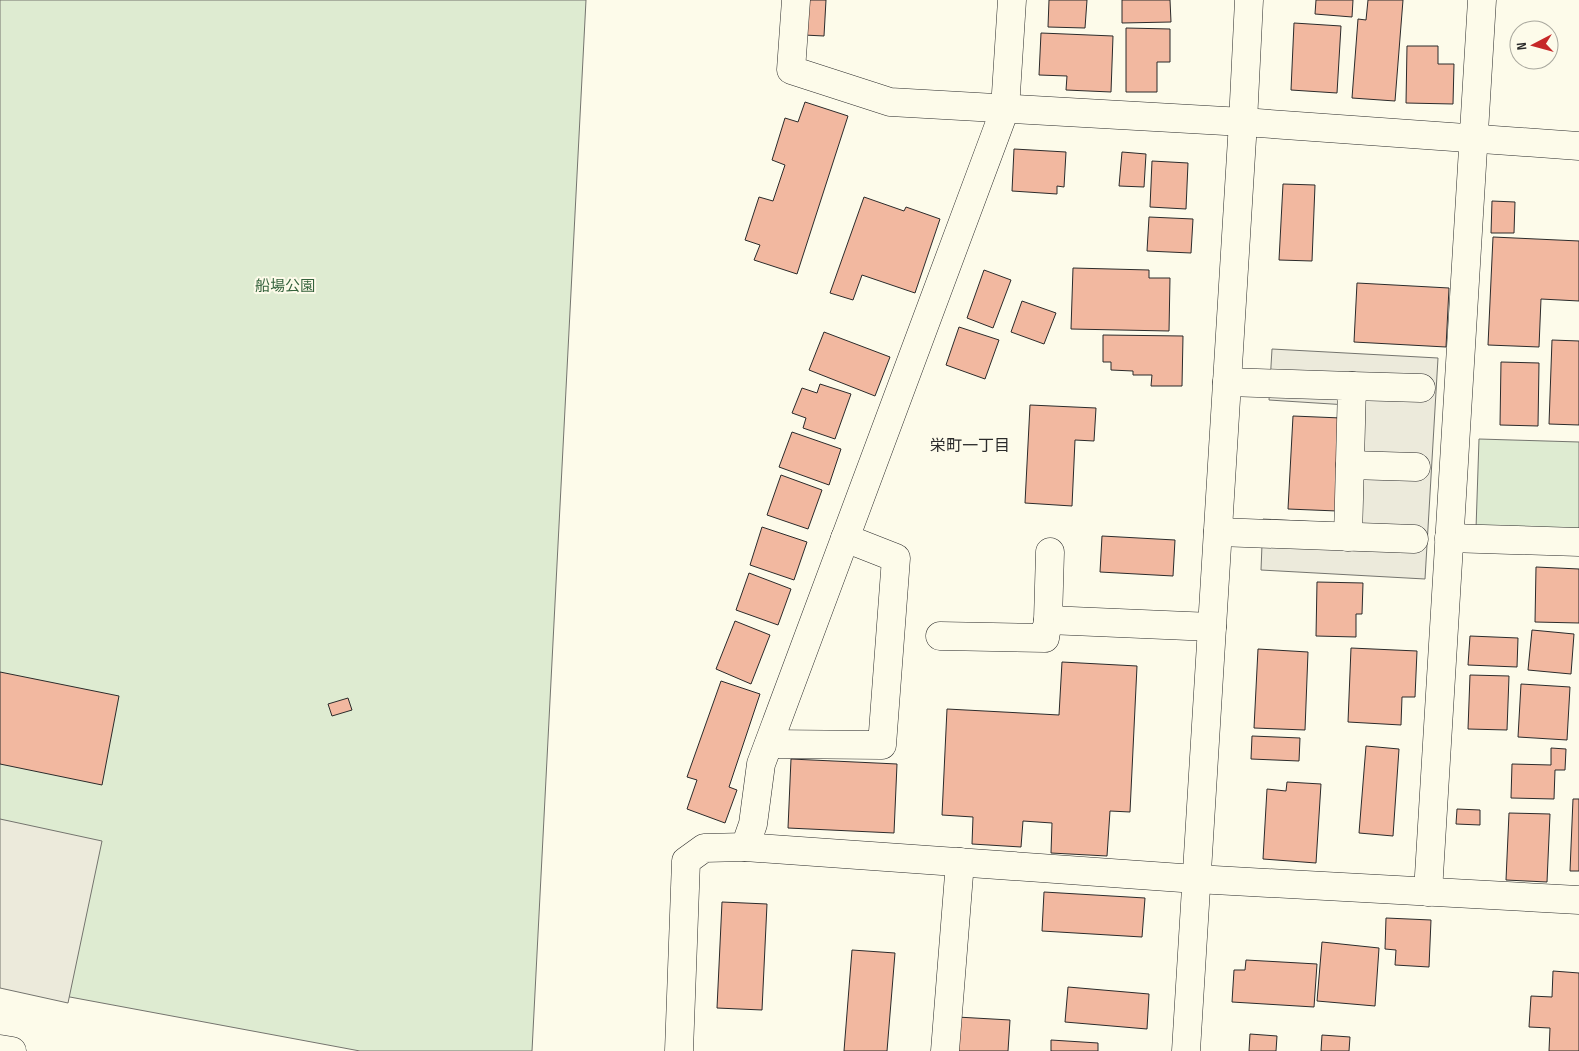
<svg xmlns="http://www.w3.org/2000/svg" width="1579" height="1051" font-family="'Sofia Sans Condensed','Noto Sans JP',sans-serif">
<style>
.green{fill:#deebd1;stroke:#74746e}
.parking{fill:#eceadb;stroke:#74746e}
.building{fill:#f2b8a0;stroke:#2b2b2b}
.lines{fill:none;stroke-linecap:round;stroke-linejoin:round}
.minor-casing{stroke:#2b2b2b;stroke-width:29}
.highway-casing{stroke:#2b2b2b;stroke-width:29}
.minor{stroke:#fdfbea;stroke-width:28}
.highway{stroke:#fdfbea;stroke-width:28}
.labels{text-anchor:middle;stroke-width:4;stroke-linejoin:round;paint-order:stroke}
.park-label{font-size:15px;fill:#34623c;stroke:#fdfbea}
.neighbourhood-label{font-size:16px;fill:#2b2b2b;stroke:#fdfbea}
</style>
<rect width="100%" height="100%" fill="#fdfbea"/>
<!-- green -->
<g class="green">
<polygon points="0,0 586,0 532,1051 360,1051 0,984"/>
<polygon points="1479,439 1579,442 1579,533 1476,529"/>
</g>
<!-- parking -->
<g class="parking">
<polygon points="1272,349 1438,358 1425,579 1261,570 1263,519 1356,524 1363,406 1269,400"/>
<polygon points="0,819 102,841 68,1003 0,988"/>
</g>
<!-- building -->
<g class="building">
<polygon points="806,0 826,0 824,36 804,35"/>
<polygon points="1049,0 1087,0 1085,28 1048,27"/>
<polygon points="1122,0 1170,0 1171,22 1122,23"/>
<polygon points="1316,0 1353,0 1352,17 1315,14"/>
<polygon points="1368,0 1403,0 1395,101 1352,98 1358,19 1366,20"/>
<polygon points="1294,23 1341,26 1337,93 1291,90"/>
<polygon points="1126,28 1170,29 1170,62 1157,62 1157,92 1126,92"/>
<polygon points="1041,33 1113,36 1111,92 1066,90 1067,76 1039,75"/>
<polygon points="1407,46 1438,46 1438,64 1454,64 1453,104 1406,103"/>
<polygon points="805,102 848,116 797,274 754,260 760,245 745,240 759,197 773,201 785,165 772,160 785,118 798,122"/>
<polygon points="1014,149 1066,152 1064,187 1057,186 1057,194 1012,191"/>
<polygon points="1122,152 1146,154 1144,187 1119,186"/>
<polygon points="1152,161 1188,163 1186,209 1150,207"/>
<polygon points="1283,184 1315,185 1312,261 1279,260"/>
<polygon points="864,197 904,211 906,207 940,219 915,293 862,275 853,300 830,293"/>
<polygon points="1492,201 1515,202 1514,233 1491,233"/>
<polygon points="1149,217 1193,219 1191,253 1147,251"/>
<polygon points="1493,237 1579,241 1579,301 1541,299 1539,347 1488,345"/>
<polygon points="1073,268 1149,270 1149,278 1170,278 1169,331 1071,329"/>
<polygon points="984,270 1011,280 993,328 967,318"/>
<polygon points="1357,283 1449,288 1446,347 1354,342"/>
<polygon points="1022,301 1056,313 1044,344 1011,332"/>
<polygon points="959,327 999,340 985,379 946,365"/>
<polygon points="824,332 890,357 875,396 809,370"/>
<polygon points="1103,335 1183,336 1182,386 1151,386 1152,375 1133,375 1133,371 1111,370 1111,362 1103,362"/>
<polygon points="1552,340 1579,341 1579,425 1549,424"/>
<polygon points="1501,362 1539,363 1538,426 1500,425"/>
<polygon points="820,384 851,394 835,439 803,428 806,418 792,413 802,388 817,393"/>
<polygon points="1030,405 1096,408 1094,441 1075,440 1072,506 1025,503"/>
<polygon points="1293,416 1341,418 1337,511 1288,509"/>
<polygon points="792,432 841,449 829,485 779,467"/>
<polygon points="781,475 822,490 808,529 767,515"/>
<polygon points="762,527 807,542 794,580 750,565"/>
<polygon points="1102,536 1175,540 1173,576 1100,572"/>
<polygon points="1536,567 1579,569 1579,623 1535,622"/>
<polygon points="749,573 791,589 778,625 736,610"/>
<polygon points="1317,582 1363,583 1362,614 1356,614 1356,637 1316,636"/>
<polygon points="735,621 770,635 751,684 716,669"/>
<polygon points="1532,630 1574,634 1571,674 1528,670"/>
<polygon points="1470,636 1518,638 1517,667 1468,665"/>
<polygon points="1351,648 1417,651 1415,697 1402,697 1401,725 1348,722"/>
<polygon points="1258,649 1308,652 1305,730 1254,728"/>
<polygon points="1062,662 1137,666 1130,812 1110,811 1107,856 1051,853 1052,823 1023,821 1021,847 972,844 973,817 942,815 947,709 1059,715"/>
<polygon points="0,672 119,696 102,785 0,764"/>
<polygon points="1470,675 1509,676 1507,730 1468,729"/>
<polygon points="721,681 760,694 729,787 737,790 725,823 687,809 697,780 687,777"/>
<polygon points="1521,684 1570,687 1567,740 1518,737"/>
<polygon points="348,698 352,710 332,716 328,704"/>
<polygon points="1252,736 1300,738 1299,761 1251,759"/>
<polygon points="1366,746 1399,749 1393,836 1359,833"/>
<polygon points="1551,748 1566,749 1565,770 1555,770 1554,799 1511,798 1512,764 1551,765"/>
<polygon points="791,759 897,764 894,833 788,828"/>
<polygon points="1287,782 1321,784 1316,863 1263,859 1267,789 1286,791"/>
<polygon points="1573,799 1579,799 1579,871 1570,871"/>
<polygon points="1457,809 1480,810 1480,825 1456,824"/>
<polygon points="1509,813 1550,814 1547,882 1506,880"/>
<polygon points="1044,892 1145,898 1142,937 1042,931"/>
<polygon points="722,902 767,904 762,1010 717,1008"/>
<polygon points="1386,918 1431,920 1429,967 1395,965 1396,950 1385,949"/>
<polygon points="1322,942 1379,948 1375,1006 1317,1001"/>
<polygon points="852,950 895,953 887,1051 844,1051"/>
<polygon points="1246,960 1317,964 1314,1007 1232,1002 1234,970 1245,970"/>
<polygon points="1553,971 1579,973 1579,1051 1549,1051 1550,1028 1529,1027 1531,996 1552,997"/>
<polygon points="1068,987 1149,994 1147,1029 1065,1022"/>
<polygon points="957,1017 1010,1020 1008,1051 955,1051"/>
<polygon points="1250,1034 1277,1036 1276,1051 1249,1051"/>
<polygon points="1322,1035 1350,1037 1349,1051 1321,1051"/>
<polygon points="1051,1040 1098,1043 1098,1051 1051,1051"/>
</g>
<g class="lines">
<defs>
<g id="minor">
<polyline points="796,0 791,70 890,102 1243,122 1579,146"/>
<polyline points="1227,382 1352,386 1348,537"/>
<polyline points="1352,386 1421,388"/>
<polyline points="1350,465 1416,467"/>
<polyline points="1218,532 1414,539"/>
<polyline points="1449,538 1579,542"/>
<polyline points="1048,620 1212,627"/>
<polyline points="940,636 1045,638 1048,620 1050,552"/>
<polyline points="769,744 882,745 896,558 845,538"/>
<polyline points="745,847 1196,879 1579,900"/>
<polyline points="1428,892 1482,0"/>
<polyline points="679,1051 686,861 704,848 745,847 753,824 761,764 1005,109 1012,0"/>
<polyline points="945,1051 960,862"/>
<polyline points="1186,1051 1243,122 1249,0"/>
</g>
<polyline id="highway" points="0,1049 12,1051"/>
</defs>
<!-- minor casing -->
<use href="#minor" class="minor-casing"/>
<!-- highway casing -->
<use href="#highway" class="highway-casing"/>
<!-- minor -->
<use href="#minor" class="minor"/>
<!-- highway -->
<use href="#highway" class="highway"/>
</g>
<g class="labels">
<!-- park labels -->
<g class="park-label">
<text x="285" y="291">船場公園</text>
</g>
<!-- neighbourhood labels -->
<g class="neighbourhood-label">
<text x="970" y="451">栄町一丁目</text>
</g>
</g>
<!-- north arrow -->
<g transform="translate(1534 45) rotate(264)"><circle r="24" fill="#fdfbea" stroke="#a9a89e"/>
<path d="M0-4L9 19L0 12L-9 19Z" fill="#c62828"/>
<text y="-8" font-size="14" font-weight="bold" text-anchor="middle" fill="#2b2b2b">N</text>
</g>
</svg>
